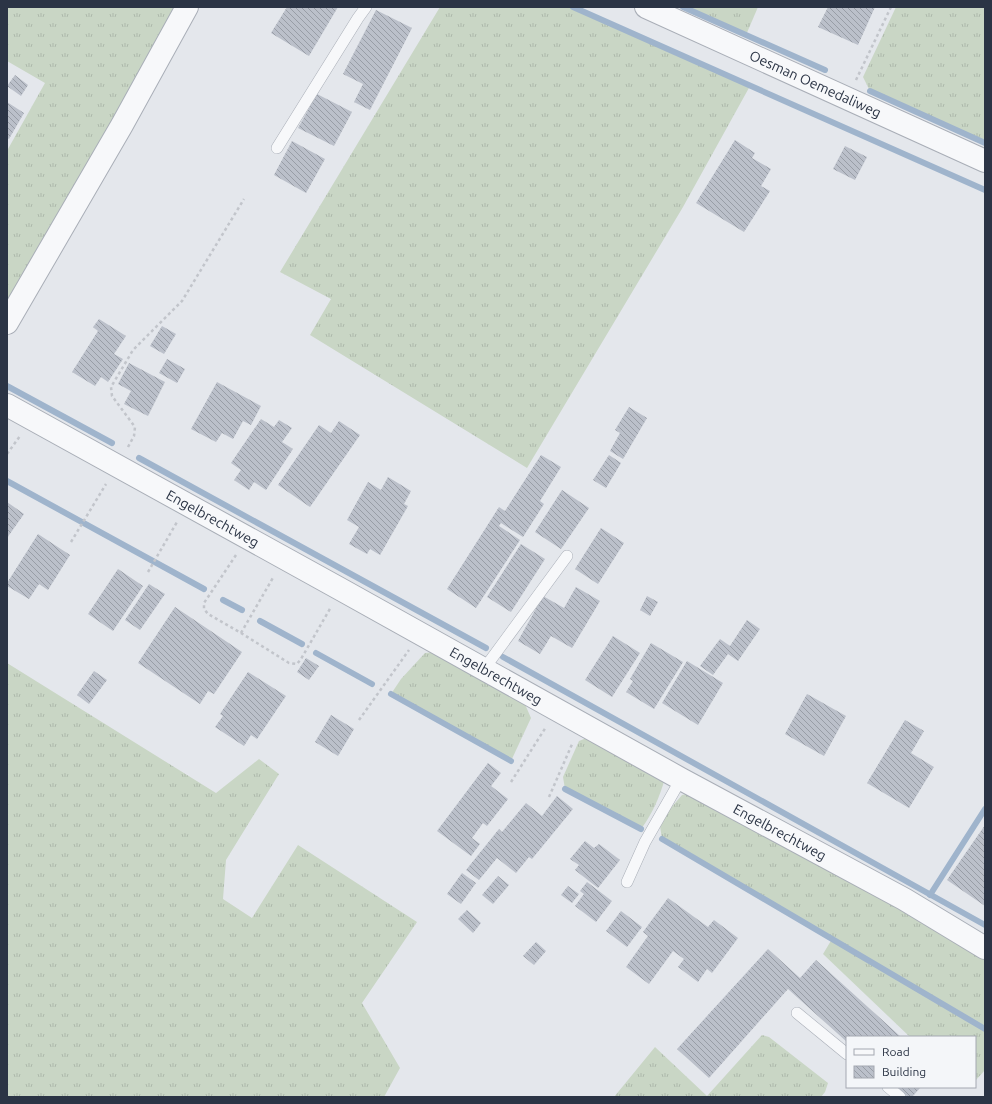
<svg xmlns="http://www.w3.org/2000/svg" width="992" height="1104" font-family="Ubuntu,sans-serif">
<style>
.grass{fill:url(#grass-tufts)}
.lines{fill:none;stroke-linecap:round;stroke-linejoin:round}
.stream{stroke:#9fb4cc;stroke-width:6}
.building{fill:url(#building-back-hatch)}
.service-casing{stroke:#a9aeb7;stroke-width:12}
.minor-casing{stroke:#a9aeb7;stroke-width:24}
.path{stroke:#c2c5cb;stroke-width:2.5;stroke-dasharray:3 3;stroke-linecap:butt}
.service{stroke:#f7f8fa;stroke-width:11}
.minor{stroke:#f7f8fa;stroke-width:22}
.labels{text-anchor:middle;stroke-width:4;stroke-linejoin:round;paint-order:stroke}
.street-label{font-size:14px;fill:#2b3445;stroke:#f4f6f9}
</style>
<defs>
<pattern id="grass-tufts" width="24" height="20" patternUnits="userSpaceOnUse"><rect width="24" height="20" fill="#c9d6c5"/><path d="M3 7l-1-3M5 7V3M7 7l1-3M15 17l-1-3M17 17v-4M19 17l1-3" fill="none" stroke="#adb8ab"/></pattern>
<pattern id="building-back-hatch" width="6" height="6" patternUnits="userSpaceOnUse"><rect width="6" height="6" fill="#bbc0ca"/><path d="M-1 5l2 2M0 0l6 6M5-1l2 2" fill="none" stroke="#989da6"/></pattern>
</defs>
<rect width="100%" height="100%" fill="#e4e7ec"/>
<!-- grass -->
<g class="grass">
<polygon points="7,7 184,7 7,318 7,149 8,149 45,83 7,61"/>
<polygon points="440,7 573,7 750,86 683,207 527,468 310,335 331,299 280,272"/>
<polygon points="683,7 758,7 746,35"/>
<polygon points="896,7 985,7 985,143 870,91 863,77"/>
<polygon points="435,652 524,702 531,718 511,761 391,694 401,679 425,653"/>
<polygon points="7,663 216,793 259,759 279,774 226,860 223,899 252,918 298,845 417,922 362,1003 400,1068 384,1097 7,1097"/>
<path d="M589,737L665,778C660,796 653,813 641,829L565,789L563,777L579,741Z"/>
<polygon points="692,793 887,899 985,957 985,1070 976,1080 975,1079 975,1037 910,1037 823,954 832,939 662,839 660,826 670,809 682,795"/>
<polygon points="762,1035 769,1037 828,1083 825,1092 821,1097 614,1097 655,1047 707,1096"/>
</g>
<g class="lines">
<!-- stream -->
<g class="stream">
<polyline points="573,7 985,190"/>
<polyline points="683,7 825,70"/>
<polyline points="870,91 985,143"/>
<polyline points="7,386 112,443"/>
<polyline points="139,458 486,648"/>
<polyline points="7,481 204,589"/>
<polyline points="223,600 242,610"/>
<polyline points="260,621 302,644"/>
<polyline points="316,653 372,684"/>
<polyline points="503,657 985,925"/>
<polyline points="391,694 511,761"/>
<polyline points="565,789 641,829"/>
<polyline points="662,839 985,1029"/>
<polyline points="930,895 985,809"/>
</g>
</g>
<!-- building -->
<g class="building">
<polygon points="287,7 338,7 309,56 271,33"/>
<polygon points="828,7 875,7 858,45 818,27"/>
<polygon points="376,10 412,28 370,110 354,102 363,84 343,74"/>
<polygon points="15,75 28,85 21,96 7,86"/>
<polygon points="317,94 352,112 334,146 298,128"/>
<polygon points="7,102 24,113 9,139 7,138"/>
<polygon points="735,140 755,153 752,158 771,169 761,186 770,191 744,232 696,203"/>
<polygon points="292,141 325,159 306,193 274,175"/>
<polygon points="845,146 867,157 855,180 833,169"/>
<polygon points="99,319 126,336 114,354 123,359 108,382 101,377 95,386 72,372 98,331 93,327"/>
<polygon points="162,326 176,334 164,354 150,346"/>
<polygon points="167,359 185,369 177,383 159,373"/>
<polygon points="129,363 165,382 148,416 124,404 131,391 118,384"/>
<polygon points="217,382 261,406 251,425 243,421 233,439 222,433 216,442 191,429"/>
<polygon points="629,407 647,418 623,459 610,451 620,433 615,430"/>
<polygon points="261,419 274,427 279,420 292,428 282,442 293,449 266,490 254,482 249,490 234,480 241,470 231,463"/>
<polygon points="339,421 360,435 310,507 278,485 319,425 331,433"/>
<polygon points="541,455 561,467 540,501 544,504 523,537 501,523 499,526 520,540 476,608 447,589 499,507 505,511"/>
<polygon points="609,455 621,463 606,488 593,480"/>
<polygon points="388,477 411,491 404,504 408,506 380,555 370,549 367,554 349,544 359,527 347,520 368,482 381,490"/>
<polygon points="562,490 589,508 561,549 535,532"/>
<polygon points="7,502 24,514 7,538"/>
<polygon points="601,528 624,543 598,584 575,569"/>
<polygon points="38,534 70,555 48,590 39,584 29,599 7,586 7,583"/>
<polygon points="521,544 545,559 511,612 487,597"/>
<polygon points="118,569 143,586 113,631 88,614"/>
<polygon points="149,584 165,594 140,630 125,620"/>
<polygon points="576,587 600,601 572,648 551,636 540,654 518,641 543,596 564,608"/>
<polygon points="647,596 658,602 650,616 640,610"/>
<polygon points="175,607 242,652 214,694 208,691 200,704 138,663"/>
<polygon points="747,620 760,629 738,661 728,654 713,675 700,666 720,639 730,646"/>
<polygon points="613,636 640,653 612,697 585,680"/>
<polygon points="651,643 683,662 654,709 626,692 633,681 630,679"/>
<polygon points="306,658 319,666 309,680 297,672"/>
<polygon points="687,661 723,683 698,725 662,703"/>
<polygon points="94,671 107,680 89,704 77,695"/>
<polygon points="248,672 286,696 257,739 251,735 244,746 215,727 223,716 220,714"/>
<polygon points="807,694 846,716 824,756 785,734"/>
<polygon points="331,715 354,729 338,756 315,742"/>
<polygon points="905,720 924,731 911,753 934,767 909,808 867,783"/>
<polygon points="488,763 501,773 491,786 508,799 487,826 483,823 472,838 480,844 471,856 437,831"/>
<polygon points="557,796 573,809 532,859 529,857 516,873 497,858 479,880 466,870 499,829 502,832 526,803 542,816"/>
<polygon points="985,825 985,906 947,880"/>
<polygon points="585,841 594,848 599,844 620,860 598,888 575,870 579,865 570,859"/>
<polygon points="462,873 476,883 461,904 447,894"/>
<polygon points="498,876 509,885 493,904 482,895"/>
<polygon points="587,882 612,901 596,922 575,906 584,894 580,891"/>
<polygon points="568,886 579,894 572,903 561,895"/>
<polygon points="668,898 708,927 714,920 738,938 712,973 707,969 698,982 678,967 684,959 673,951 649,984 626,967 648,936 643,932"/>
<polygon points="467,910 481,923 473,933 458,919"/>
<polygon points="621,911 642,927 627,947 606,931"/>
<polygon points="536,942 546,951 534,965 523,956"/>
<polygon points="768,949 800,978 816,960 901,1037 847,1037 847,1042 788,989 709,1078 677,1049"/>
<polygon points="897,1087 921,1087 912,1097 908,1097"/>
</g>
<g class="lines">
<defs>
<g id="service">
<polyline points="277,148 358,18 366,7"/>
<polyline points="484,669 567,556"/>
<polyline points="627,882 645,842 681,779"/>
<polyline points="797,1013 847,1054"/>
<polyline points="888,1087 900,1097"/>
</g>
<g id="minor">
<path id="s1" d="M646,7L985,161"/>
<polyline points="7,323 122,125 187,7"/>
<path id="s2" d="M7,405L342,590L681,779L904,899L985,948"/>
</g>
</defs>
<!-- service casing -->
<use href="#service" class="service-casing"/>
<!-- minor casing -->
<use href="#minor" class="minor-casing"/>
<!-- path -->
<g class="path">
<polyline points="856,80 891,7"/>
<polyline points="128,447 134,436 135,427 112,396 111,387 133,350 182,301 244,199"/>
<polyline points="7,454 20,436"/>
<polyline points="71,542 106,484"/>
<polyline points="236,555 204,603 204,609 208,614 241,633 289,663 297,664 301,659 331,607"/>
<polyline points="148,572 177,522"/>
<polyline points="241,633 274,576"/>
<polyline points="359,720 409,650"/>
<polyline points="511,782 546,727"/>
<polyline points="549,797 573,742"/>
</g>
<!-- service -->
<use href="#service" class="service"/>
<!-- minor -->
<use href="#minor" class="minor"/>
</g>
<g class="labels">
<!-- street labels -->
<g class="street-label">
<text dy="5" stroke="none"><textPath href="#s1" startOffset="186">Oesman Oemedaliweg</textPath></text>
<text dy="5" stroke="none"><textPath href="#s2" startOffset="235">Engelbrechtweg</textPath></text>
<text dy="5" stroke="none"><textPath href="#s2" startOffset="559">Engelbrechtweg</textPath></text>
<text dy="5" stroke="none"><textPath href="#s2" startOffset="883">Engelbrechtweg</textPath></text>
</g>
</g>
<!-- border -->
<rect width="992" height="1104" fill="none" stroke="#2b3445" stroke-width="16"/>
<!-- legend -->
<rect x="846" y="1036" width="130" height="52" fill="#f4f6f9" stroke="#a4a8b1"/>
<rect x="854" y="1049" width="20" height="6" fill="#f7f8fa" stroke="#a4a8b1"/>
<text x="882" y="1056" font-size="12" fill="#2b3445">Road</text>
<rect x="854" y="1066" width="20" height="12" fill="url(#building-back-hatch)" stroke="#a4a8b1"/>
<text x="882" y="1076" font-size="12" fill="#2b3445">Building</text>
</svg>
